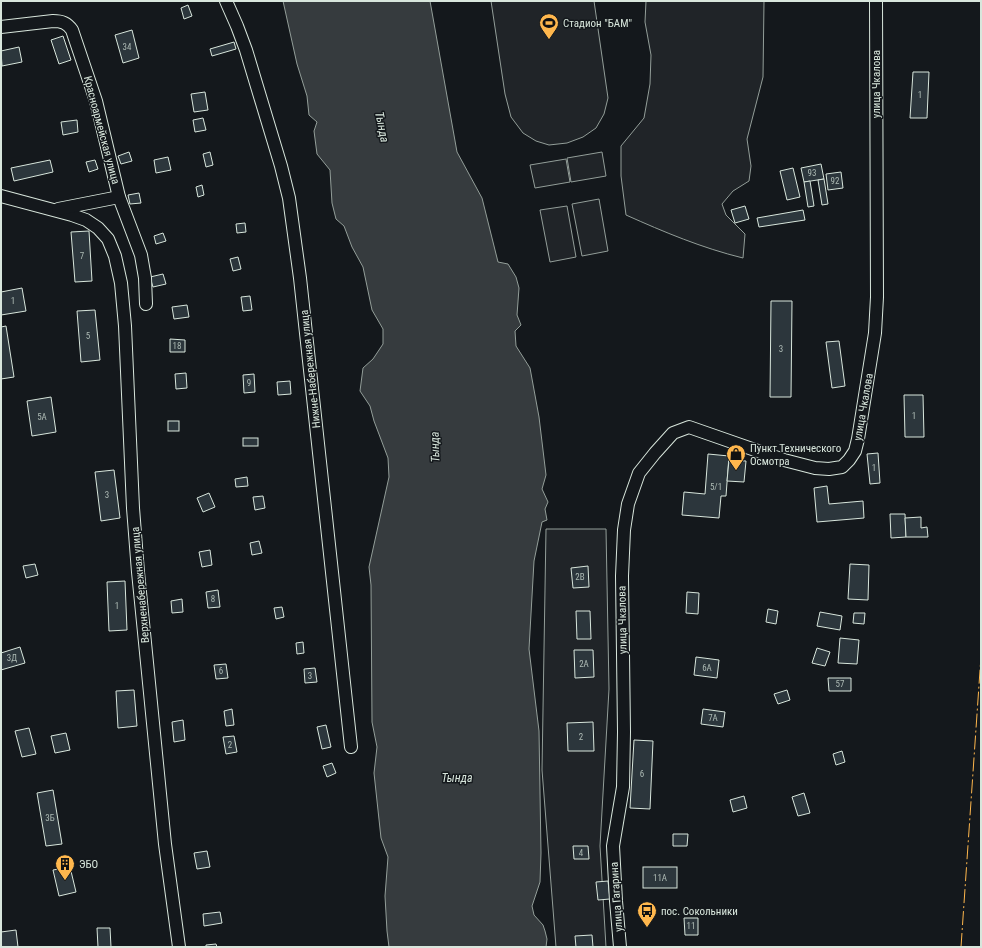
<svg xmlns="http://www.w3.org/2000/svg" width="982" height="948" font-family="'Roboto Condensed',sans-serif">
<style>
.green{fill:#202428;stroke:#939e99}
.water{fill:#363b3e;stroke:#939e99}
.building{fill:#2c363c;stroke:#d8e6dc}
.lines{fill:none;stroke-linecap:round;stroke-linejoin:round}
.minor-casing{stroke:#d8e6dc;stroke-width:14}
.minor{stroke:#14181c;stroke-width:12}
.power{stroke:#ffb74d;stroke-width:1;stroke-dasharray:14 3 2 3;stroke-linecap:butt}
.labels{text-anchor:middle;stroke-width:3;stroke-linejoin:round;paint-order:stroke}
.number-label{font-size:9px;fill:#adbab4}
.poi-label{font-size:11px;fill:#d8e6dc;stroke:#14181c;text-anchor:start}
.street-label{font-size:11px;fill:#d8e6dc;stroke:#14181c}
.water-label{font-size:12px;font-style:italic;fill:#d8e6dc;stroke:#14181c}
</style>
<rect width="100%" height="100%" fill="#14181c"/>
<!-- green -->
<g class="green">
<polygon points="491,1 594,1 608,98 604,114 596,128 583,137 567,143 549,145 536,141 523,133 511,117 505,94"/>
<path d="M646,1H764L763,77L747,139L751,166L749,181L733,191L722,204L726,215L745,234L743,258C702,248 664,232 626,215L621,176V146L644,118L650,84L651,55L645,22Z"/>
<polygon points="602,152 606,176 571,182 567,158"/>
<polygon points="566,159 570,182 535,188 530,165"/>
<polygon points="599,199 608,251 582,256 572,204"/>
<polygon points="567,206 576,257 550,262 540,210"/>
<polygon points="546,529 606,529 609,689 600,846 606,947 556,947 542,770"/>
</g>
<!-- water -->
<polygon class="water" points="283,1 430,1 457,152 482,198 498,262 508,264 516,277 519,288 517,315 521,325 515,331 516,346 530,368 539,417 546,475 542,489 548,502 545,509 547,520 542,522 534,561 529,649 539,731 541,853 540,882 532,906 534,915 543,925 545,931 547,939 546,947 389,947 387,931 385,896 388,857 381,838 374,773 377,747 372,722 371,585 369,567 389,477 388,458 374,421 370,406 360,391 363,368 373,359 383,344 383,329 372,310 363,267 352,247 344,226 336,219 332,203 330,170 317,154 314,131 317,122 309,115 307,96 297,64"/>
<!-- building -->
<g class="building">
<polygon points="188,5 192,16 184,19 181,8"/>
<polygon points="132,30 139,58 123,63 115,35"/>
<polygon points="63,36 71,60 59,64 51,40"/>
<polygon points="234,42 236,49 212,56 210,49"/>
<polygon points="19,47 22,62 2,66 1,51"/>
<polygon points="913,72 929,72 927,118 910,118"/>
<polygon points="205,92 208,110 194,112 191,94"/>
<polygon points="203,118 206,130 195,132 193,120"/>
<polygon points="77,120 78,132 63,135 61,122"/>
<polygon points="129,152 132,161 121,164 118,156"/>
<polygon points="210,152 213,165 206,167 203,154"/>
<polygon points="168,157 171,170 156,173 154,160"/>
<polygon points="50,160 53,172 14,181 11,168"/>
<polygon points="95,160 98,169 89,172 86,162"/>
<polygon points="821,164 824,179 804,182 801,168"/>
<polygon points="793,168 800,197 787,200 780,171"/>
<polygon points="841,172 843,188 828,190 826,174"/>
<polygon points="824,179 828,204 822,205 818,180"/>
<polygon points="810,181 814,206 808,207 804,182"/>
<polygon points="202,185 204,195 198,197 196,187"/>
<polygon points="139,193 141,203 130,204 128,195"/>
<polygon points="745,206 749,219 735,223 731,210"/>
<polygon points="803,210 805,220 759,227 757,218"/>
<polygon points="245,223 246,232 237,233 236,224"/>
<polygon points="89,231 92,281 75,282 71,232"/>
<polygon points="163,233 166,241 156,244 154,236"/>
<polygon points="238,257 241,269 233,271 230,259"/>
<polygon points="163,274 166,284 153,287 150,277"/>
<polygon points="22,288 26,311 1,315 1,292"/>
<polygon points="250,296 252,310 243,311 241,297"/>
<polygon points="771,301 792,301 791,397 770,397"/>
<polygon points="187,305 189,317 174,319 172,307"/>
<polygon points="95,310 100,360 81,362 77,311"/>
<polygon points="6,326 14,377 1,379 1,327"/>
<polygon points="170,339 185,340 185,352 170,352"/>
<polygon points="839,341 845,386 832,388 826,342"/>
<polygon points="186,373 187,388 176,389 175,374"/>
<polygon points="254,374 255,392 244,393 243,375"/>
<polygon points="290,381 291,394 278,395 277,382"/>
<polygon points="904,395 923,395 924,437 905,437"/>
<polygon points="51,397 56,432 32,436 27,401"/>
<rect x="168" y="421" width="11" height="10"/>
<rect x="243" y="438" width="15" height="8"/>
<polygon points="878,453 880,483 870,484 867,454"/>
<polygon points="708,454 729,456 726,496 721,496 719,518 682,515 684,492 705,494"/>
<polygon points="729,460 746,461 744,482 727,481"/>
<polygon points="114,470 120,518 101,521 95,472"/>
<polygon points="247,477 248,486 236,487 235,479"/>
<polygon points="827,486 829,504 863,501 864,518 817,522 814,488"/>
<polygon points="209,493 215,507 203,512 197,498"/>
<polygon points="263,496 265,508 255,510 253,497"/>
<polygon points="890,514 905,514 906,537 891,538"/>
<polygon points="921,517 921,528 927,527 928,537 906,537 905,518"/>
<polygon points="259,541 262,553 252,555 250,543"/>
<polygon points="210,550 212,565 202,567 199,552"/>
<polygon points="35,564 38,575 26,578 23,566"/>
<polygon points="850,564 869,565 868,600 848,599"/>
<polygon points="588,566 589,587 573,588 571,568"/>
<polygon points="125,581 127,630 109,631 107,582"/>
<polygon points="218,590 220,607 208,608 206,592"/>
<polygon points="687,592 699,593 698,614 686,613"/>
<polygon points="182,599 183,612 172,613 171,601"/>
<polygon points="282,607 284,617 276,619 274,608"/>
<polygon points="768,609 778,611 776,624 766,622"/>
<polygon points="576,611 590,611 591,639 577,639"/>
<polygon points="820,612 842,616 840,630 817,626"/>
<polygon points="854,613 865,613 864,624 853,623"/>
<polygon points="840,638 859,640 857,664 838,663"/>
<polygon points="303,642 304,653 297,654 296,643"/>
<polygon points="20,647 25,663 1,670 1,653"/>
<polygon points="817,648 830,652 825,666 812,663"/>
<polygon points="574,650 593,650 594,677 575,678"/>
<polygon points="696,657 719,660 717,678 694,675"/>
<polygon points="226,664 228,678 216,679 214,665"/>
<polygon points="315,668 317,682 305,683 304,669"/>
<polygon points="828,678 851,678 851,691 829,691"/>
<polygon points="134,690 137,726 118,728 116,691"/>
<polygon points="787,690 790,700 778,704 774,694"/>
<polygon points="232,709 234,725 226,726 224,711"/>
<polygon points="703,709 725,712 723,727 701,724"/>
<polygon points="183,720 185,740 174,742 172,722"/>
<polygon points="593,722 594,751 568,751 567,723"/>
<polygon points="326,725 331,747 322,749 317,727"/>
<polygon points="29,728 36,754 22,757 15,731"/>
<polygon points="66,733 70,750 55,753 51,736"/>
<polygon points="234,736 237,752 226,754 223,737"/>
<polygon points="634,740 653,741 650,809 630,808"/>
<polygon points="842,751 845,762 836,765 833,754"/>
<polygon points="332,763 336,773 327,777 323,766"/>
<polygon points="53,790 62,844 46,846 37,793"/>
<polygon points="804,793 810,813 798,816 792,797"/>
<polygon points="744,796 747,808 733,812 730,800"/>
<polygon points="673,834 688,834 687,846 673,846"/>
<polygon points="573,846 588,846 589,859 574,859"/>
<polygon points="207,851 210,867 197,869 194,853"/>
<polygon points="70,867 76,892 59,896 53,870"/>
<rect x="643" y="867" width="34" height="21"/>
<polygon points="608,881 610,899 598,900 596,882"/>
<polygon points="220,912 222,923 204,926 203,914"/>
<polygon points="684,918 698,918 698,935 685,935"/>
<polygon points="97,928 110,928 111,947 98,947"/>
<polygon points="16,930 18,947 1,947 1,932"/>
<polygon points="592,935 593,947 576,947 575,936"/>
<polygon points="216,944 217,947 206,947 206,945"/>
</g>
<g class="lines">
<defs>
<g id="minor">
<polyline points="226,1 237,26 246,50 281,166 289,198 300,278 351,747"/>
<path d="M1,27L53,21C62,21 67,23 72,30L96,101L119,197L141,255L145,278L146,304"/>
<polyline points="1,196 72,215 86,220 98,228 108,239 115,256 121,283 125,326 133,508 138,572 165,844 179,947"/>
<polyline points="58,209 119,197"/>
<polyline points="620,947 616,901 613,846 623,787 624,732 622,576 624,530 628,504 639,473 655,453 673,433 689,427 784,460 815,468 829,469 842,467 849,460 855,451 858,439 875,333 877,297 876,1"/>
</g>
</defs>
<!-- minor casing -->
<use href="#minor" class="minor-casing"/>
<!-- minor -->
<use href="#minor" class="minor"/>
<!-- power -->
<polyline class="power" points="961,947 981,656"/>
</g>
<!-- icons -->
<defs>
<symbol id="stadium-pin" viewBox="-11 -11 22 30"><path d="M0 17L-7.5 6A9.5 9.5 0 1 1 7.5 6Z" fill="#ffb74d" stroke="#14181c"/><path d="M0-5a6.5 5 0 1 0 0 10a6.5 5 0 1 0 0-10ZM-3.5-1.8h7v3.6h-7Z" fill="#111"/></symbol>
<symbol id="shop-pin" viewBox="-11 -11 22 30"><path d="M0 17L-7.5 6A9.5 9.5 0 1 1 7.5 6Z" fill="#ffb74d" stroke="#14181c"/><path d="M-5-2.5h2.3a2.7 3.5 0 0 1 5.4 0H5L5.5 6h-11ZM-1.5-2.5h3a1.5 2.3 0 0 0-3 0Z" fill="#111"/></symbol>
<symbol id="building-pin" viewBox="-11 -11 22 30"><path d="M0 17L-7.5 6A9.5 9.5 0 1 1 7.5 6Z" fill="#ffb74d" stroke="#14181c"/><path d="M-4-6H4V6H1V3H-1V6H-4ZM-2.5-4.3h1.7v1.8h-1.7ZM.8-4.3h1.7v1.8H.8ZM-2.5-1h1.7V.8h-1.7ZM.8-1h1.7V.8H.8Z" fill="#111"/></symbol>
<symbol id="bus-pin" viewBox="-11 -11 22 30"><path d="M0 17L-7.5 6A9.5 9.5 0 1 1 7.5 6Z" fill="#ffb74d" stroke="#14181c"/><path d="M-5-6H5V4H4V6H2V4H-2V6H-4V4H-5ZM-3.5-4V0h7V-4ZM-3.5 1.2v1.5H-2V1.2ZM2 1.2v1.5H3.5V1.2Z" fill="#111"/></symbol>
</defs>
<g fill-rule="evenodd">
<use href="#stadium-pin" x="538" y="12" width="22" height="30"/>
<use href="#shop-pin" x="725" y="443" width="22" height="30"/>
<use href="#building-pin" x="54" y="853" width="22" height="30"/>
<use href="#bus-pin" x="636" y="900" width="22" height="30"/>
</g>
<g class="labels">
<!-- number labels -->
<g class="number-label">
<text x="127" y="50">34</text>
<text x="920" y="98">1</text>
<text x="812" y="176">93</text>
<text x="835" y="184">92</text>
<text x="82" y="259">7</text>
<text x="13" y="304">1</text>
<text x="88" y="339">5</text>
<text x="177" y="349">18</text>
<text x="781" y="352">3</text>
<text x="249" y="386">9</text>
<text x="914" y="419">1</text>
<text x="42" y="420">5А</text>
<text x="874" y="471">1</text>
<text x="716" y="490">5/1</text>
<text x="107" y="498">3</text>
<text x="580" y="580">2В</text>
<text x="213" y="602">8</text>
<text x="117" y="609">1</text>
<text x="12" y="661">3Д</text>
<text x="584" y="667">2А</text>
<text x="707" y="671">6А</text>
<text x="221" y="674">6</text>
<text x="310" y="679">3</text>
<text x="840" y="687">57</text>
<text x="713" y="721">7А</text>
<text x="581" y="740">2</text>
<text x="230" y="748">2</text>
<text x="642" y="777">6</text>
<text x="50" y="821">3Б</text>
<text x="581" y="856">4</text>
<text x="660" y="881">11А</text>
<text x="691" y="929">11</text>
</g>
<!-- poi labels -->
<g class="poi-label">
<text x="563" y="27">Стадион "БАМ"</text>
<text x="750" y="452">Пункт Технического<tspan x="750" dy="13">Осмотра</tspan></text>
<text x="79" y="868">ЭБО</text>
<text x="661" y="915">пос. Сокольники</text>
</g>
<!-- street labels -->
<g class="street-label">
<text transform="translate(876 84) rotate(-90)" y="4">улица Чкалова</text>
<text transform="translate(102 130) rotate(75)" y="4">Красноармейская улица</text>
<text transform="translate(310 369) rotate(-96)" y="4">Нижне-Набережная улица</text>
<text transform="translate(863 407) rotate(-80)" y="4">улица Чкалова</text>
<text transform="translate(140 585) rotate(-95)" y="4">Верхненабережная улица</text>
<text transform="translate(622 620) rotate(-91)" y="4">улица Чкалова</text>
<text transform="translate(616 897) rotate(-94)" y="4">улица Гагарина</text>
</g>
<!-- water labels -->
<g class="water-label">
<text transform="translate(382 127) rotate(79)" y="4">Тында</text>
<text transform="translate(435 447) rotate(-92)" y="4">Тында</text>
<text x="457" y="782">Тында</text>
</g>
</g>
<!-- border -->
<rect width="982" height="948" fill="none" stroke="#d8e6dc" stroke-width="4"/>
</svg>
